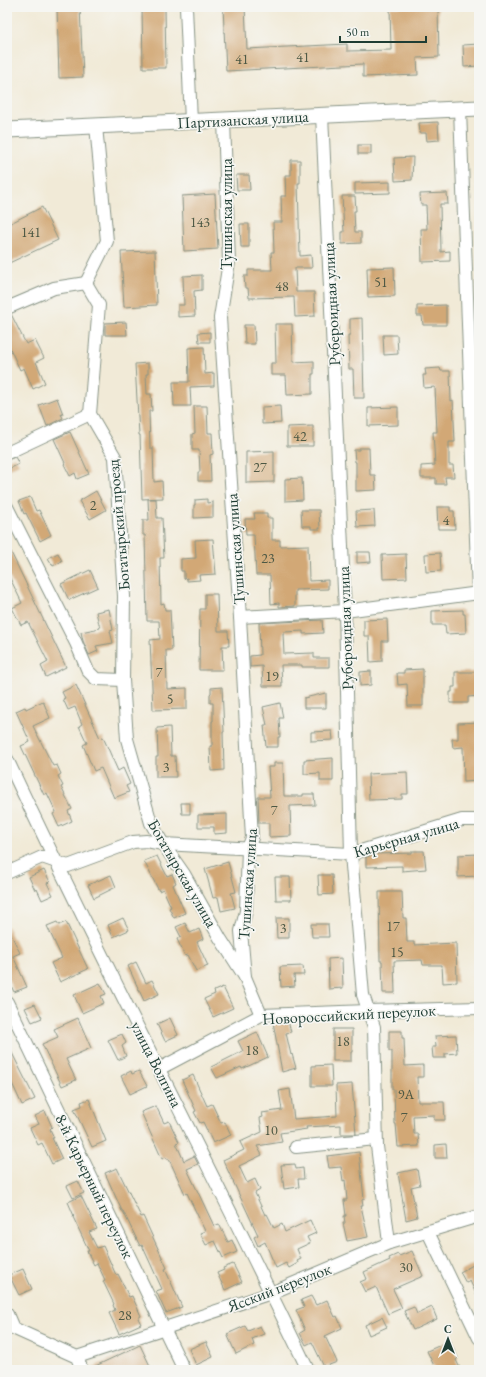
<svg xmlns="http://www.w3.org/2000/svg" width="486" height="1377" font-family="'EB Garamond',serif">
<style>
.building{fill:#d2a876}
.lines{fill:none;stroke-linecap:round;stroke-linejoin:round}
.minor-casing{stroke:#889486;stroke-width:14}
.tertiary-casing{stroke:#889486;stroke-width:17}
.minor{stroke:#fff;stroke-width:12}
.tertiary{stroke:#fff;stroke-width:15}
.labels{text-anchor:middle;stroke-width:3.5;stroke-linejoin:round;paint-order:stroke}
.number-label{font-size:14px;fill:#4c5844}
.street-label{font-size:16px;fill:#1f3d34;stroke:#f6f6f2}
</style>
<rect width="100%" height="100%" fill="#f6f6f2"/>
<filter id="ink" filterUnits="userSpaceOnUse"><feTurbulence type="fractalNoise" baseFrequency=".025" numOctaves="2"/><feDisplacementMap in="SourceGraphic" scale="8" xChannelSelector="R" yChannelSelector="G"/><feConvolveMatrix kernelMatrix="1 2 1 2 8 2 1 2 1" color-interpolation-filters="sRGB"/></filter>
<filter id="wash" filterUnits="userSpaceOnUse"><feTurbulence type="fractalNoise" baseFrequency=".012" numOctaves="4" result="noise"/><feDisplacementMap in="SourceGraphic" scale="16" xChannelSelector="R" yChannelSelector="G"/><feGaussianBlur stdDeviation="0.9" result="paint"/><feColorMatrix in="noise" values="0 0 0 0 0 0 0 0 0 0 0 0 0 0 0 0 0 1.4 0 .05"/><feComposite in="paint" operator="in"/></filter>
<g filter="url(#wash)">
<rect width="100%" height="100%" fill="#f1ead7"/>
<g id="blocks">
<!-- building -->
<g class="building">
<polygon points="57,7 80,7 83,77 59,78"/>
<polygon points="142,7 165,7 166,68 143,68"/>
<polygon points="223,7 245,7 247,49 347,44 347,51 391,50 390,7 438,7 439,57 417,58 418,75 363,77 363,64 226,71"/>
<polygon points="479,44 479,66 464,67 463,45"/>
<polygon points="438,122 439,140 427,141 426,133 420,133 419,123"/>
<rect x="358" y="145" width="13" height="9"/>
<polygon points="413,157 412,180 395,181 394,158"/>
<polygon points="291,160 300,160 300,183 298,183 300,256 311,255 312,268 295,268 296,292 314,292 315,316 295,317 294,297 249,298 248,288 245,288 244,276 248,276 248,270 272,270 271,252 274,252 273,222 282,222 281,196 286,196 285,175 291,175"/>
<polygon points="236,175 249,175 250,190 237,190"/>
<polygon points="390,182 390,193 355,194 355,183"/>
<polygon points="447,193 448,204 440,204 441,252 450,251 450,261 422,262 421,229 427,229 426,205 421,205 420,194"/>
<polygon points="215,194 218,249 184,251 182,196"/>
<polygon points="342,196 355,196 356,211 354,211 355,232 361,232 361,243 342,244 342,232 344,232"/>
<polygon points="42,207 58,240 7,264 7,225"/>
<polygon points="240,224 249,224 249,247 241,247"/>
<polygon points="155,251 157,305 124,307 121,252"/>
<polygon points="394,267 395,296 368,297 367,268"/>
<polygon points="202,275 202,290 194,291 195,316 178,317 178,305 184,305 183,276"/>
<polygon points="446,305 446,325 423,325 422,316 417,316 417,306"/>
<polygon points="11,314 26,344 35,340 44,358 36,362 45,383 33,389 24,368 20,370 7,342 7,315"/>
<polygon points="362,318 364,398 354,398 353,369 349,369 348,335 350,335 350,319"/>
<polygon points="126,322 127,335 105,335 105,323"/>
<polygon points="275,324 292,324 293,362 314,361 314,374 312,374 312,394 287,395 286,375 271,375 271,363 276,363"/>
<polygon points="244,325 254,325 255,344 245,344"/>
<polygon points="210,332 210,342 199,342 198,333"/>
<polygon points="383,335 397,335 398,354 384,355"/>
<polygon points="204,347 205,374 214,373 214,386 190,387 191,406 174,406 173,382 189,382 188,348"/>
<polygon points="148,363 148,374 146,374 147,394 151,394 152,411 149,411 150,448 153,448 154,482 162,481 163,498 142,499 140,435 139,435 135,364"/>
<polygon points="440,368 441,371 450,371 451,401 453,400 455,442 449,442 449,465 453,465 454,477 445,477 446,484 436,484 436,478 421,478 421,466 435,465 433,432 437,432 435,387 424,388 423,375 426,375 425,369"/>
<polygon points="57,398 63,414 61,414 63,418 47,426 39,405"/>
<polygon points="194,406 207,406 208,433 212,433 213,454 210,455 211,481 198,481 198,472 200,472 199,450 192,450 192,434 195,433"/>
<polygon points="280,406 281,423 262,424 262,407"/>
<polygon points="398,407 398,425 368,426 368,408"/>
<polygon points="313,426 313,446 287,446 287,427"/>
<polygon points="70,432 89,474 77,479 75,473 70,476 64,464 65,463 54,439"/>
<polygon points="359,448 369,448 370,475 375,475 376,490 356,491 356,462 355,462 354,450 359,450"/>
<polygon points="274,451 274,482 246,483 246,452"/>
<polygon points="15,457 19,464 7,470 7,460"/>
<polygon points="302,478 303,500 285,501 285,479"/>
<polygon points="96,491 106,510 90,519 79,501"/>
<polygon points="30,497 36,511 39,510 51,535 40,541 26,513 24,514 19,501"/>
<polygon points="148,499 156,499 157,518 162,518 164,558 160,558 161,604 164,603 165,610 170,610 172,650 166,650 167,689 187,688 187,709 153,710 150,640 160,639 159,621 147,621 145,535 143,535 143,520 149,520"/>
<polygon points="207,499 207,503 213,502 213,517 194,518 194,505 195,505 195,500"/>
<polygon points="437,507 450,507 450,511 454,511 455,529 438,529"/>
<polygon points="301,510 319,510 320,529 311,529 311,526 302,526"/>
<polygon points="374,510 375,526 357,527 356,511"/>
<polygon points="254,513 267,513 267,518 272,518 272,540 280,540 280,546 308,545 309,581 328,580 328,589 295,590 295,606 279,607 279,603 271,604 270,575 256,575 254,535 246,535 245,519 255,519"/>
<polygon points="213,539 216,574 199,575 200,580 187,581 187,578 184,579 184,571 181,571 181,559 196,558 195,540"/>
<polygon points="7,544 66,667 46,677 41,666 48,662 28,622 21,625 12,608 22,603 7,572"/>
<polygon points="357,552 370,552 371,562 357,563"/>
<polygon points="58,553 62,561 53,566 48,558"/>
<polygon points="440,553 441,571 426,572 425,554"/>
<polygon points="406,554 407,578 383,579 382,555"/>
<polygon points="90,570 98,587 69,600 61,584"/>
<polygon points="205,594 217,594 218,631 228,631 229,646 222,646 223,670 199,670 200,609 205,609"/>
<polygon points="109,609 113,630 110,631 113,643 96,646 98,651 89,655 83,641 81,632 100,628 96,612"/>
<polygon points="463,610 463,614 465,614 466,633 446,634 445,625 432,625 432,611"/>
<polygon points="387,619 388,641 382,641 382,661 370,662 369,636 364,636 364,620"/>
<polygon points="322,620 323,633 303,634 303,631 284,632 284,634 283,634 284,654 314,653 314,658 329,658 329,667 302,667 302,665 281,665 282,686 263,686 262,666 250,667 250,656 260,655 259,623"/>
<polygon points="423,669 423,706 408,706 407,684 398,685 397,673 404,673 404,670"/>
<polygon points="371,671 371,685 360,686 360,672"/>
<polygon points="455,672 478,672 479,696 468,697 468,703 450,703 450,692 452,692 452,687 455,687"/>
<polygon points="76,685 100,738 103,737 118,771 123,768 130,784 126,786 129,792 114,798 101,768 94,771 83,745 87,743 79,726 82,724 75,707 68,710 63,699 65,698 62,692"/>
<polygon points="222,687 224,732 223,732 224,770 211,771 210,746 212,746 212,721 213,721 213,703 210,703 210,694 211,693 211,688"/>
<polygon points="326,693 326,708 304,708 304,698"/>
<polygon points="43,701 50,718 33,726 53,766 57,765 61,774 58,776 63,786 61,787 72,809 68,811 72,821 59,827 53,814 56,812 47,793 44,795 21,746 30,742 16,711 25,707 26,709"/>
<polygon points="280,703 283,718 279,718 280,737 278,737 278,747 266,747 264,725 267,725 263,707"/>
<polygon points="479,722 479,781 464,782 463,747 453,748 452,739 458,739 458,723"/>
<polygon points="170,727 171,756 175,756 176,777 156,777 156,757 158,757 157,728"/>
<polygon points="332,731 333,740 311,741 311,732"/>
<polygon points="333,758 333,781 320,781 320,773 304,774 304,760"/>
<polygon points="274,763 283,763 284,796 303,796 303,794 314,794 315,805 290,806 291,836 269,837 269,823 259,823 258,797 270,797 268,767 274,767"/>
<polygon points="407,772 408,794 402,794 402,799 369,800 368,774"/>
<polygon points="181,803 190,803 190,814 182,814"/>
<polygon points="227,814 227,833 214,834 214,827 198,827 198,815"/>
<polygon points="412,851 424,851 426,869 402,871 402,866 366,867 366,857 375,854 412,853"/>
<polygon points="479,854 479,876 458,877 458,855"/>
<polygon points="157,856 167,876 172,874 176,883 173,885 185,913 174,918 169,908 171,907 163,889 159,891 144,861"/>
<polygon points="228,862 236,892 231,893 235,908 221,911 218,897 213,898 205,869"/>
<polygon points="44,870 50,882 47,883 53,895 42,900 37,889 35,890 29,877"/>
<polygon points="111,875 116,887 94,898 88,885"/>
<polygon points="318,875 332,875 333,894 319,895"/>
<polygon points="275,877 290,877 291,900 276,900"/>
<polygon points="379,892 402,892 403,918 406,918 407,942 414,942 414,945 456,943 457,982 443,983 442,965 423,965 422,960 394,961 395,993 383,993 382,961 380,961"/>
<polygon points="123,918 129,930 113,937 108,925"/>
<polygon points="276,918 289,918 289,938 277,938"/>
<polygon points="57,922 59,925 66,922 88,969 60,982 51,963 62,958 47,926"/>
<polygon points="185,923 190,933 199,929 203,939 197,942 208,966 196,971 188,955 185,956 177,939 181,937 176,927"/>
<polygon points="311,924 328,924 329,937 312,937"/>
<polygon points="7,926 20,953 13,956 27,987 14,992 7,977"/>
<polygon points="342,958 343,988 329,989 328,959"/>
<polygon points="136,962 146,983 152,980 159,994 144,1001 128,966"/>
<polygon points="303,966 304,975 294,975 295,986 281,987 280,967"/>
<polygon points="100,983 106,994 101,996 104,1003 82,1013 74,995"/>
<polygon points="223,987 233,1008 213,1017 204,999 215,994 214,991"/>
<polygon points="35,1004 42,1018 32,1022 25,1008"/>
<polygon points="78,1018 91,1048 66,1059 76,1080 62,1086 42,1044 58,1037 54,1029"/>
<polygon points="170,1018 178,1035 165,1041 157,1024"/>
<polygon points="288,1021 291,1032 286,1033 291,1055 292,1054 296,1068 282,1072 273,1022"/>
<polygon points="333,1029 352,1029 352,1052 351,1052 351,1061 333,1061"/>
<polygon points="389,1031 402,1031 402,1038 404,1038 405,1066 423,1065 423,1077 417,1077 418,1102 444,1102 445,1120 434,1120 434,1115 413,1116 414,1134 418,1134 419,1146 398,1147 396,1124 395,1124 394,1089 392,1089 392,1051 389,1051"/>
<polygon points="257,1032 268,1057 242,1069 241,1067 217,1078 211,1067 243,1051 238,1041"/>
<polygon points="122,1034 126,1043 122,1046 126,1056 118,1060 108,1040"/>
<polygon points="456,1035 457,1053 445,1054 445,1058 433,1058 432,1047 436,1047 435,1036"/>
<polygon points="7,1043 35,1099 22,1105 11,1081 9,1082 7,1077"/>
<polygon points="331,1065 332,1086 312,1086 312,1066"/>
<polygon points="131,1071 132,1074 139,1071 147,1086 130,1094 121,1076"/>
<polygon points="193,1075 207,1106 212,1104 221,1123 225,1122 231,1135 213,1143 203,1122 200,1123 194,1112 196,1111 182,1080"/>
<polygon points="352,1084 356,1134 341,1134 341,1125 306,1127 307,1129 280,1133 282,1142 257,1146 262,1155 239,1166 247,1183 255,1179 260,1190 255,1193 265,1215 267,1214 274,1228 282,1224 285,1232 310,1220 316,1233 307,1237 310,1243 297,1249 301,1259 297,1261 298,1263 289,1268 286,1263 276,1268 265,1242 258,1246 254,1237 258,1235 223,1160 244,1150 240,1142 262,1132 260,1118 263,1117 262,1113 282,1110 279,1091 290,1089 294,1119 337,1116 336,1085"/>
<polygon points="89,1099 106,1141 92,1147 74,1109 82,1106 81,1102"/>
<polygon points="156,1106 164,1123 169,1121 179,1142 176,1143 184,1161 194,1156 198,1164 187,1169 214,1226 219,1224 228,1242 232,1240 237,1252 223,1258 215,1241 206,1245 200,1233 205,1231 187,1193 185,1194 169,1159 167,1159 166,1157 162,1159 141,1112"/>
<polygon points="45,1111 52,1127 50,1129 54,1138 52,1138 62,1159 52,1164 42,1143 38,1145 30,1128 39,1124 35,1116"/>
<polygon points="446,1144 447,1158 435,1158 435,1145"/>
<polygon points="359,1152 364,1199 362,1200 363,1206 361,1206 368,1237 347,1241 343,1223 345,1223 344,1216 346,1216 344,1200 347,1200 345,1180 343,1181 341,1167 329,1168 327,1156"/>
<polygon points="295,1164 296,1169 303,1168 304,1179 298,1179 299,1187 284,1189 281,1165"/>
<polygon points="117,1168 141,1217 143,1216 167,1268 165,1269 182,1307 166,1313 156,1291 162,1289 142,1245 140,1246 123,1211 122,1211 105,1173"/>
<polygon points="417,1169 420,1185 411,1187 417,1217 406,1220 398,1173"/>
<polygon points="78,1181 84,1193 73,1198 67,1186"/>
<polygon points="81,1196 97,1229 89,1232 97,1248 103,1246 116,1275 118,1274 129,1297 132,1296 141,1316 138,1318 141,1324 119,1334 109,1313 115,1310 113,1305 114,1304 103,1281 105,1280 97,1263 94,1265 87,1251 89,1251 73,1217 74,1216 68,1202"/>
<polygon points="412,1251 423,1276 393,1289 402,1308 388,1314 376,1287 365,1292 360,1282 367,1279 364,1272 390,1260 389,1258 398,1254 399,1256"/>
<polygon points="233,1264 242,1282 225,1290 217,1273 224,1270 223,1268"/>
<polygon points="475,1264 479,1272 479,1300 470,1281 466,1283 460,1272"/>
<polygon points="23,1269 32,1289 19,1295 9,1275"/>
<polygon points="311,1296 316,1305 327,1300 335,1317 337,1316 342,1328 325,1336 337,1362 324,1367 312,1342 306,1345 300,1333 305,1330 296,1310 304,1307 301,1300"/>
<polygon points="414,1307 417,1314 432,1307 437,1319 413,1330 404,1311"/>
<polygon points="382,1317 387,1327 369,1335 365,1325"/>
<polygon points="245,1326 248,1331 260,1326 264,1334 252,1339 254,1345 236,1354 227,1334"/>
<polygon points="450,1341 458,1358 456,1360 461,1370 436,1370 427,1351"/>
<polygon points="206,1342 213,1357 196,1365 189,1349"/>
<polygon points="140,1345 152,1370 89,1370 89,1369"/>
</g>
</g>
</g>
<g filter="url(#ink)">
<use href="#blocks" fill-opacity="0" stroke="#889486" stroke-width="1"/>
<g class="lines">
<defs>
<g id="minor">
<polyline points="186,7 191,122"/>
<polyline points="460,109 478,593"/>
<polyline points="322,115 345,611 351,854 363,995 374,1027 377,1146 389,1243"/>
<polyline points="224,120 229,262 220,318 240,617 252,838 248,848 246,911 241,931 245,977"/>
<polyline points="86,283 99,305 90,414 115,457 124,596 123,680 127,739 151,823 163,844 184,874 220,938 245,977 261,1015"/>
<polyline points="86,283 107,241 96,126"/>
<polyline points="7,308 54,288 86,283"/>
<polyline points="7,453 90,414"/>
<polyline points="7,507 76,643 88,671 96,679 123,680"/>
<polyline points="240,617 345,611 479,593"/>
<path d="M7,759C103,965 210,1165 308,1370"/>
<polyline points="7,873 42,857 68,866 133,842 146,841 163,844 351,854 462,820 479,820"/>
<polyline points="7,1002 184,1370"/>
<polyline points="159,1069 261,1015 368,1011 479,1008"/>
<polyline points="296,1147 376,1139"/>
<polyline points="428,1232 479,1338"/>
<polyline points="7,1314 13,1328 77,1357 82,1370"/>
<polyline points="77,1357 271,1293 389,1243 479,1216"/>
</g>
<polyline id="tertiary" points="7,130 479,108"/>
</defs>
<!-- minor casing -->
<use href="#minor" class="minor-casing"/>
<!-- tertiary casing -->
<use href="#tertiary" class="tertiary-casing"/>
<!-- minor -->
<use href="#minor" class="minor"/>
<!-- tertiary -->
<use href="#tertiary" class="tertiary"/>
</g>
</g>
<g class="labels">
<!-- number labels -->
<g class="number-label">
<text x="303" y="62">41</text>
<text x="242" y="64">41</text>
<text x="200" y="227">143</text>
<text x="31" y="237">141</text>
<text x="381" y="287">51</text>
<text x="282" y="291">48</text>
<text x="300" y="441">42</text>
<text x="260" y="472">27</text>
<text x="93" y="510">2</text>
<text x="446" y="525">4</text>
<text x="268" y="563">23</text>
<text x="159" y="677">7</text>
<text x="272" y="681">19</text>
<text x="170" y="704">5</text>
<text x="166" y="772">3</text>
<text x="274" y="815">7</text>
<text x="393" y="931">17</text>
<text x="283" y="933">3</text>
<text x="397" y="957">15</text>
<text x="343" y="1046">18</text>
<text x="252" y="1055">18</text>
<text x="406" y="1099">9А</text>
<text x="404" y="1122">7</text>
<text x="271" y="1135">10</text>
<text x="406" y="1272">30</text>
<text x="125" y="1320">28</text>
</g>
<!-- street labels -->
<g class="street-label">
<text transform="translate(243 119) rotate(-3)" y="6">Партизанская улица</text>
<text transform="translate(226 214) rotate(-90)" y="6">Тушинская улица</text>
<text transform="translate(331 304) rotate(-93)" y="6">Рубероидная улица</text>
<text transform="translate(118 525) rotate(-95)" y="6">Богатырский проезд</text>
<text transform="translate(235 549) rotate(-94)" y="6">Тушинская улица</text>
<text transform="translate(345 628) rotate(-92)" y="6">Рубероидная улица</text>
<text transform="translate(406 837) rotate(-16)" y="6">Карьерная улица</text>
<text transform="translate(183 873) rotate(60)" y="6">Богатырская улица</text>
<text transform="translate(247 884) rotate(-86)" y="6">Тушинская улица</text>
<text transform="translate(349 1014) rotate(-3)" y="6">Новороссийский переулок</text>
<text transform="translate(157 1064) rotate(63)" y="6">улица Волгина</text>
<text transform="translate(95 1186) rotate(64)" y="6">8-й Карьерный переулок</text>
<text transform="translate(279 1287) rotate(-21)" y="6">Ясский переулок</text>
</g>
</g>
<!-- margin -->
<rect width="486" height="1377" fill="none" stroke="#f6f6f2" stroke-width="24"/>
<!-- north arrow -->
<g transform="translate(448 1339)" stroke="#f6f6f2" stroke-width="3" paint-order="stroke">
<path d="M0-3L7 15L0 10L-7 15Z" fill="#1f3d34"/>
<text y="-6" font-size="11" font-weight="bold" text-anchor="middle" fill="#1f3d34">С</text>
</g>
<!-- scale -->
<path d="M340 36v6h86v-6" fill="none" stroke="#1f3d34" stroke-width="2"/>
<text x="346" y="36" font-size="12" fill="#1f3d34" stroke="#f6f6f2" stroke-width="3" paint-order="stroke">50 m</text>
</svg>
